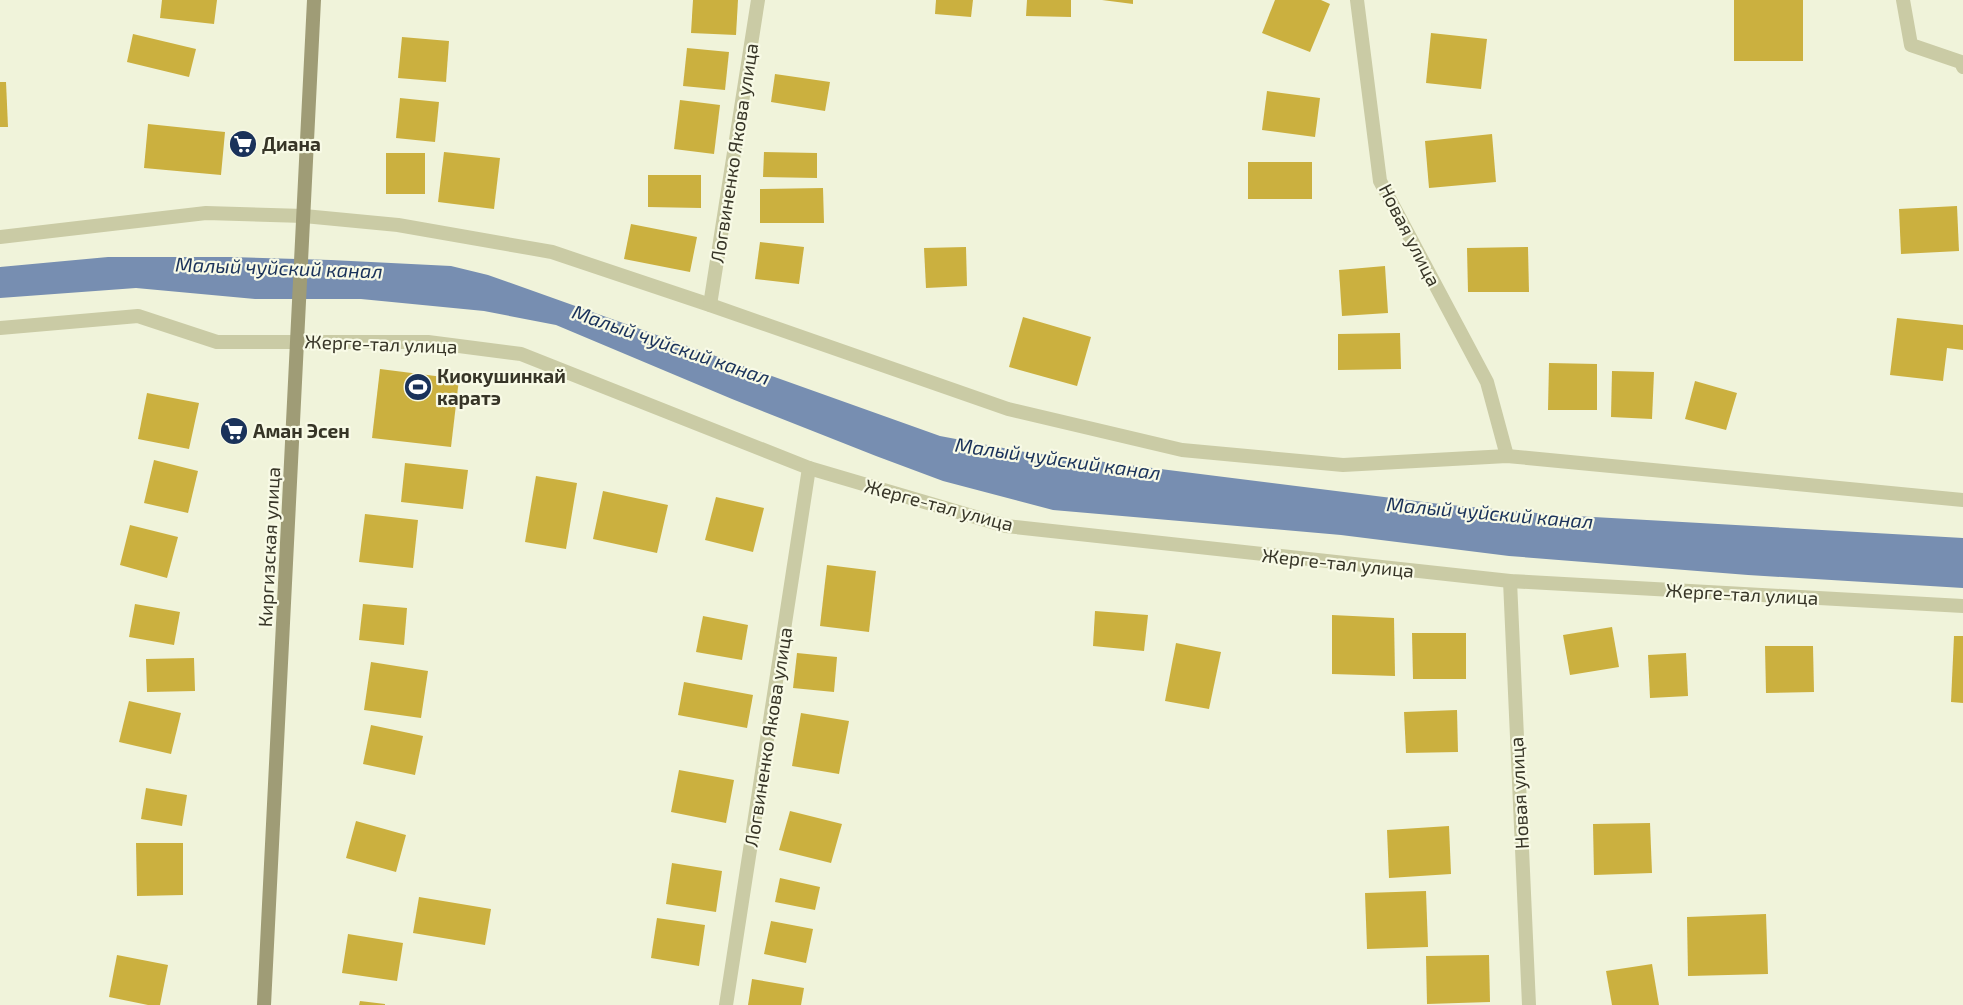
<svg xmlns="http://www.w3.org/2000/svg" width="1963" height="1005" font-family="'Exo 2',sans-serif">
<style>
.water{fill:#778eb1}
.building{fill:#cbb03f}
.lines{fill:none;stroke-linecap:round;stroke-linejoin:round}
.minor{stroke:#cacba5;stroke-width:14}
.secondary{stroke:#9f9c76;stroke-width:14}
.labels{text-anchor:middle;stroke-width:4.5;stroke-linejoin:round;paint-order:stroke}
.poi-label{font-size:19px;font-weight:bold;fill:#373527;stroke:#f8fae6;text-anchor:start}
.street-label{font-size:19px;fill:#373527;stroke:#f8fae6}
.water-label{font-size:20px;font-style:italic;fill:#1a325a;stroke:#f8fae6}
</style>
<rect width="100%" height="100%" fill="#f0f3da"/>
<!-- water -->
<polygon class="water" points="108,257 230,257 331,260 451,266 488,275 940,436 1025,452 1440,504 1558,515 1963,538 1963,588 1748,575 1509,556 1341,535 1053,510 943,481 876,456 732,399 556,325 484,311 361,299 255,299 136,288 0,298 0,267"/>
<!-- building -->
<g class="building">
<polygon points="162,0 217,0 214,24 160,18"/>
<polygon points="693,0 738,0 736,35 691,33"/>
<polygon points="936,0 973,0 971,17 935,14"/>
<polygon points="1027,0 1071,0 1071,17 1026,16"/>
<polygon points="1102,0 1133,0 1133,4"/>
<polygon points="1275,0 1321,0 1330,4 1310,52 1262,33"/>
<rect x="1734" y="0" width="69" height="61"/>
<polygon points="1431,33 1487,39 1481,89 1426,83"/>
<polygon points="133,34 196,49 189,77 127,62"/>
<polygon points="402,37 449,41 446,82 398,78"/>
<polygon points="687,48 729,52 725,90 683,86"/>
<polygon points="775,74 830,82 825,111 771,102"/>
<polygon points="0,82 6,82 8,127 0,127"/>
<polygon points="1267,91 1320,98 1315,137 1262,130"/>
<polygon points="400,98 439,102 435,142 396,138"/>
<polygon points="680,100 720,105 714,154 674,149"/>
<polygon points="148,124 225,132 221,175 144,168"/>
<polygon points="1492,134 1496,182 1429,188 1425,141"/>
<polygon points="444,152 500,158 494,209 438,202"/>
<polygon points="764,152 817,153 817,178 763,177"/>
<rect x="386" y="153" width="39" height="41"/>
<rect x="1248" y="162" width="64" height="37"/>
<polygon points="648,175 701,175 701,208 648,207"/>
<polygon points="823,188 824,223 760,223 760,189"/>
<polygon points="1957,206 1959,251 1901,254 1899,209"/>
<polygon points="631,224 697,237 690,272 624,259"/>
<polygon points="760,242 804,247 799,284 755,279"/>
<polygon points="966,247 967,286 926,288 924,248"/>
<polygon points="1528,247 1529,292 1468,292 1467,248"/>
<polygon points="1385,266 1388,313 1342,316 1339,270"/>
<polygon points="1023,317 1091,337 1077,386 1009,367"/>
<polygon points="1897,318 1963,325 1963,350 1947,348 1943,381 1890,375"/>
<polygon points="1400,333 1401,369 1338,370 1338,334"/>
<polygon points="1549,363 1597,364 1597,410 1548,410"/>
<polygon points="380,369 459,379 451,447 372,438"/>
<polygon points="1612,371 1654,372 1652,419 1611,417"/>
<polygon points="1695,381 1737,393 1726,430 1685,419"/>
<polygon points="147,393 199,403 189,449 138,439"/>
<polygon points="154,460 198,471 188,513 144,503"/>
<polygon points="405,463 468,470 463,509 401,502"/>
<polygon points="536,476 577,483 566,549 525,542"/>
<polygon points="603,491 668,505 657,553 593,539"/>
<polygon points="716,497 764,508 753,552 705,540"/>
<polygon points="365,514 418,520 413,568 359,562"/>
<polygon points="130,525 178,537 167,578 120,565"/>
<polygon points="827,565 876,571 869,632 820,626"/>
<polygon points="135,604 180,612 174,645 129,637"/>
<polygon points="363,604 407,608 404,645 359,640"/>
<polygon points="1095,611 1148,615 1144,651 1093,646"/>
<polygon points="1332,615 1394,618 1395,676 1332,674"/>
<polygon points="703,616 748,625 742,660 696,652"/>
<polygon points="1612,627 1619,667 1570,675 1563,635"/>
<polygon points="1412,633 1466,633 1466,679 1413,679"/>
<polygon points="1954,636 1963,636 1963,703 1951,702"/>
<polygon points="1176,643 1221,652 1209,709 1165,701"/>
<polygon points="1765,646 1813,646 1814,692 1766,693"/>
<polygon points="797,653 837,657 834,692 793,688"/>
<polygon points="1686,653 1688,696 1650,698 1648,655"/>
<polygon points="194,658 195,691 147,692 146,659"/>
<polygon points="371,662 428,671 421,718 364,710"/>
<polygon points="684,682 753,695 747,728 678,715"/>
<polygon points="129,701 181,713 171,754 119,742"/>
<polygon points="1457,710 1458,752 1406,753 1404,712"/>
<polygon points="801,713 849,721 839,774 792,766"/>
<polygon points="371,725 423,736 415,775 363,764"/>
<polygon points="679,770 734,780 726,823 671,812"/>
<polygon points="146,788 187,795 182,826 141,819"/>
<polygon points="790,811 842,824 831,863 779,850"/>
<polygon points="356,821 406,835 396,872 346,858"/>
<polygon points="1650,823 1652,873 1594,875 1593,824"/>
<polygon points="1449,826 1451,874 1389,878 1387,830"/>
<polygon points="136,843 183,843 183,895 137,896"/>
<polygon points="672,863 722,871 716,912 666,904"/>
<polygon points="780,878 820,887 815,910 775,902"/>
<polygon points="1426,891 1428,947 1367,949 1365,893"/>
<polygon points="419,897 491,909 485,945 413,933"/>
<polygon points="1766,914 1768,974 1688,976 1687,917"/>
<polygon points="657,918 705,925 699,966 651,958"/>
<polygon points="771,921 813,929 806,963 764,954"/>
<polygon points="348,934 403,943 397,981 342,973"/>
<polygon points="117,955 168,965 160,1005 148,1005 109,997"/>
<polygon points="1489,955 1490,1002 1427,1004 1426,956"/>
<polygon points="1652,964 1659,1005 1612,1005 1606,971"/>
<polygon points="752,979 804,988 801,1005 748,1005"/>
<polygon points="360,1001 385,1004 385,1005 359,1005"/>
</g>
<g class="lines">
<!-- minor -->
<g class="minor">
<polyline points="1357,0 1380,181 1487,382 1507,456"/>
<polyline points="1903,0 1911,45 1961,62 1963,67"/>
<polyline points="0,237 206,213 304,216 398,225 552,252 710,305 1008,409 1182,450 1343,465 1507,456 1963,500"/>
<polyline points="710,305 758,0"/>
<polyline points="0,328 138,316 217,342 428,342 521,354 809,468 1006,526 1510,581 1963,606"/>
<polyline points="1510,581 1529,1005"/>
<polyline points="726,1005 809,468"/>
</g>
<!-- secondary -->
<polyline class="secondary" points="264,1005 314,0"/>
</g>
<!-- icons -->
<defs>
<symbol id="supermarket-disc" viewBox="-11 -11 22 22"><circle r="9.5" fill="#1a325a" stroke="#f8fae6"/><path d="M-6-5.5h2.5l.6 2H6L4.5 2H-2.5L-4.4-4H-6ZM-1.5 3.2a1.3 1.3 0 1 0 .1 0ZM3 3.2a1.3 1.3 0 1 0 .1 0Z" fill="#fff"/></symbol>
<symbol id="stadium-disc" viewBox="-11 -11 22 22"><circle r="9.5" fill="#1a325a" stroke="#f8fae6"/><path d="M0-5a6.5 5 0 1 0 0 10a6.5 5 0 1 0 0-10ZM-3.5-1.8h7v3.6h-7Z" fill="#fff"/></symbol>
</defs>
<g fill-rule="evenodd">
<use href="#supermarket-disc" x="227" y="128" width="32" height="32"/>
<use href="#stadium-disc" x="402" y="371" width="32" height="32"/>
<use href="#supermarket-disc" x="218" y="415" width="32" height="32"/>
</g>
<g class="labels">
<!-- poi labels -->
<g class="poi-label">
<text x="262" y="151">Диана</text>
<text x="437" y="383">Киокушинкай<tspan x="437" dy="22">каратэ</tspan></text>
<text x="253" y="438">Аман Эсен</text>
</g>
<!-- street labels -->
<g class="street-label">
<text transform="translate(734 153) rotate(-81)" y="7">Логвиненко Якова улица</text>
<text transform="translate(1410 235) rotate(63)" y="7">Новая улица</text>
<text transform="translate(381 344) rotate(2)" y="7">Жерге-тал улица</text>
<text transform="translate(939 505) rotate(15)" y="7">Жерге-тал улица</text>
<text transform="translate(269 547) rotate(-87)" y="7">Киргизская улица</text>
<text transform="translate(1338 563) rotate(6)" y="7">Жерге-тал улица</text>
<text transform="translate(1742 594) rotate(3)" y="7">Жерге-тал улица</text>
<text transform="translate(768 737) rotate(-81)" y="7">Логвиненко Якова улица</text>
<text transform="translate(1519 793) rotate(-93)" y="7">Новая улица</text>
</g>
<!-- water labels -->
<g class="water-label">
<text transform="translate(279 268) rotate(2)" y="7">Малый чуйский канал</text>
<text transform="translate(671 345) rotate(19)" y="7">Малый чуйский канал</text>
<text transform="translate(1058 459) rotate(8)" y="7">Малый чуйский канал</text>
<text transform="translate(1490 513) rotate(5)" y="7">Малый чуйский канал</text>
</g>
</g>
</svg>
